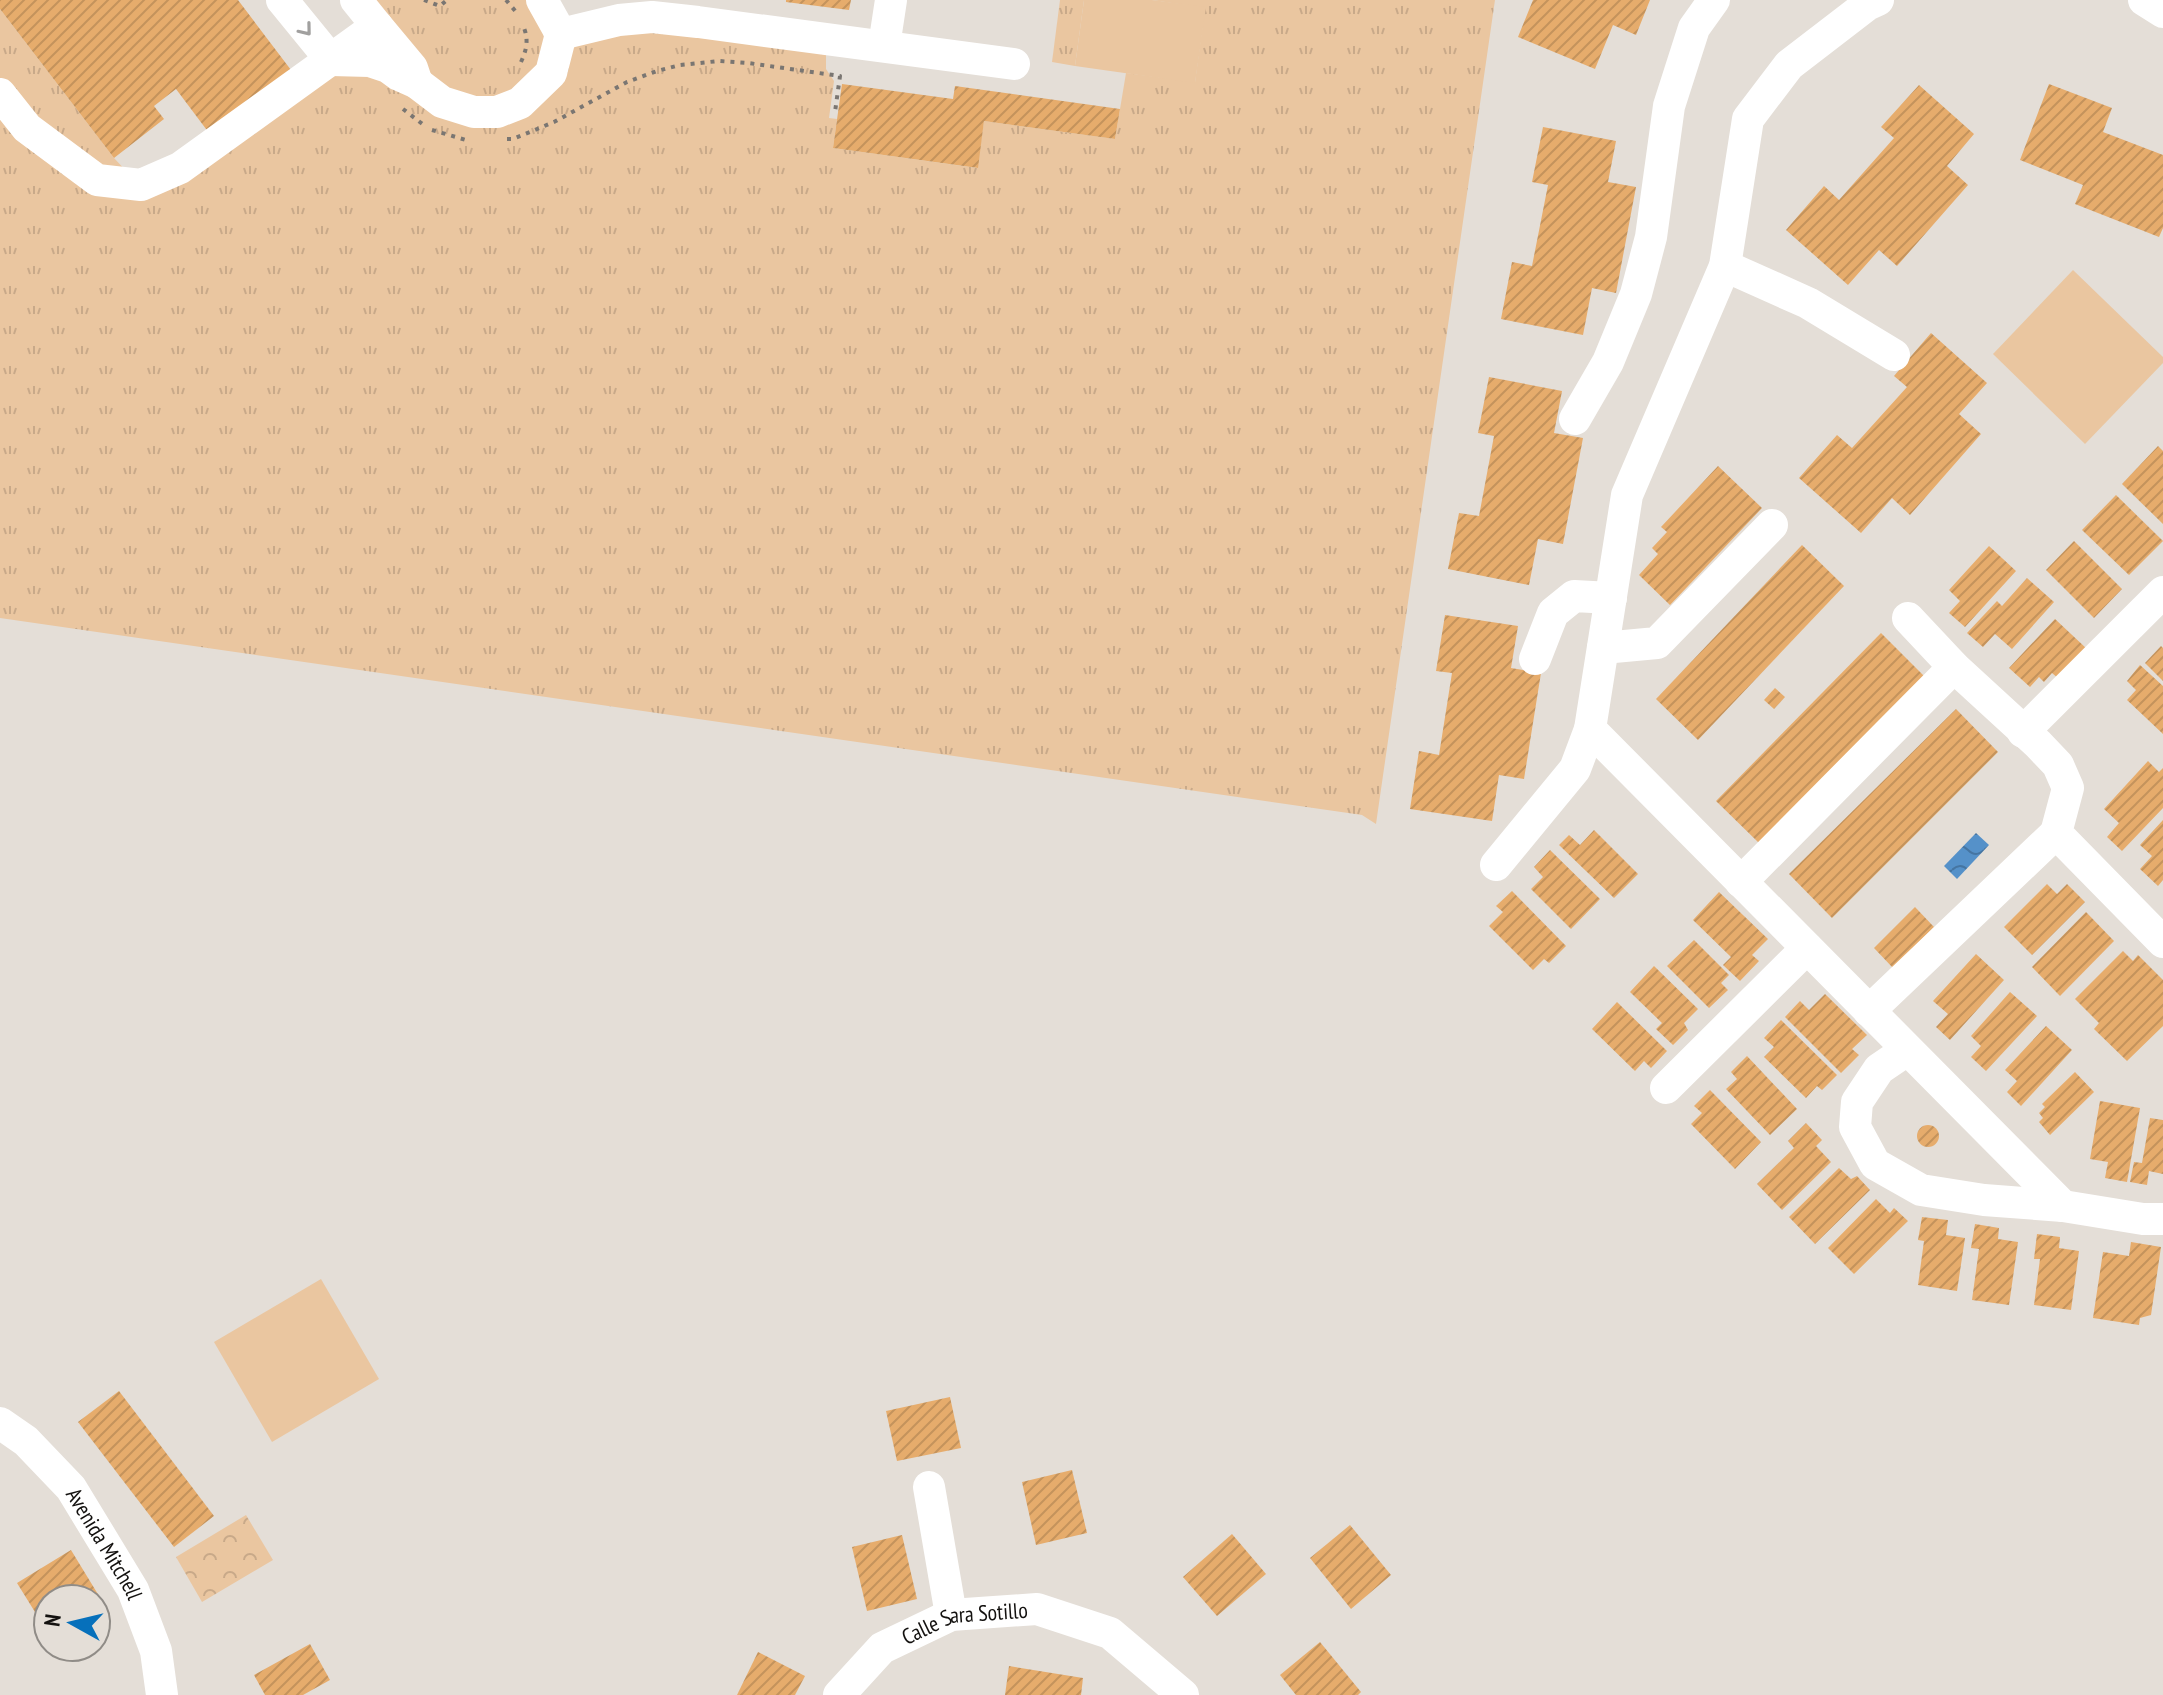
<svg xmlns="http://www.w3.org/2000/svg" width="2163" height="1695" font-family="'PT Sans Narrow',sans-serif">
<style>
.grass{fill:url(#grass-tufts)}
.park{fill:url(#park-crowns)}
.pitch{fill:#eac6a0}
.water{fill:url(#water-waves)}
.building{fill:url(#building-hatch)}
.lines{fill:none;stroke-linecap:round;stroke-linejoin:round}
.path{stroke:#7a7672;stroke-width:4;stroke-dasharray:4 6;stroke-linecap:butt}
.minor{stroke:#fff;stroke-width:32}
.oneway{stroke:#a1a09f}
.labels{text-anchor:middle;stroke-width:6;stroke-linejoin:round;paint-order:stroke}
.street-label{font-size:22px;fill:#13110f;stroke:#e4ded7}
</style>
<defs>
<pattern id="grass-tufts" width="24" height="20" patternUnits="userSpaceOnUse" patternTransform="scale(2)"><rect width="24" height="20" fill="#eac6a0"/><path d="M3 7l-1-3M5 7V3M7 7l1-3M15 17l-1-3M17 17v-4M19 17l1-3" fill="none" stroke="#c8a989"/></pattern>
<pattern id="park-crowns" width="20" height="18" patternUnits="userSpaceOnUse" patternTransform="scale(2)"><rect width="20" height="18" fill="#eac6a0"/><path d="M2 6a3 3 0 1 1 6 0M12 15a3 3 0 1 1 6 0" fill="none" stroke="#c8a989"/></pattern>
<pattern id="water-waves" width="16" height="10" patternUnits="userSpaceOnUse" patternTransform="scale(2)"><rect width="16" height="10" fill="#5591c9"/><path d="M0 5q4-4 8 0t8 0" fill="none" stroke="#4575a2"/></pattern>
<pattern id="building-hatch" width="6" height="6" patternUnits="userSpaceOnUse" patternTransform="scale(2)"><rect width="6" height="6" fill="#e6ac6c"/><path d="M-1 1l2-2M0 6l6-6M5 7l2-2" fill="none" stroke="#c4935c"/></pattern>
</defs>
<rect width="100%" height="100%" fill="#e4ded7"/>
<!-- grass -->
<g class="grass">
<polygon points="367,0 528,0 540,19 545,42 541,63 527,82 492,100 439,89"/>
<polygon points="1060,0 1084,0 1075,66 1052,62"/>
<polygon points="1152,0 1495,0 1376,824 1362,815 0,618 0,112 110,195 324,77 360,67 466,123 571,47 643,29 826,53 826,69 834,81 829,118 837,119 833,148 977,168 984,121 1115,139 1126,73 1195,82 1205,8"/>
<polygon points="0,9 114,158 131,176 121,175 64,147 0,79"/>
</g>
<!-- park -->
<polygon class="park" points="246,1515 273,1560 202,1602 176,1557"/>
<!-- pitch -->
<g class="pitch">
<polygon points="1084,0 1152,0 1206,7 1195,83 1075,66"/>
<polygon points="2073,270 2163,357 2163,363 2085,444 1993,354"/>
<polygon points="321,1279 379,1379 272,1442 214,1342"/>
</g>
<!-- water -->
<polygon class="water" points="1976,833 1989,845 1957,879 1944,866"/>
<!-- building -->
<g class="building">
<polygon points="0,0 238,0 291,70 209,133 176,89 154,106 164,119 114,158 0,9"/>
<polygon points="786,0 851,0 849,10 786,2"/>
<polygon points="1533,0 1650,0 1636,35 1613,25 1595,69 1518,37"/>
<polygon points="842,84 953,99 955,86 1120,109 1115,139 984,121 978,168 833,148"/>
<polygon points="2049,84 2112,108 2103,132 2163,155 2163,228 2159,237 2075,204 2083,185 2020,160"/>
<polygon points="1919,85 1974,134 1947,166 1968,185 1897,266 1879,250 1848,285 1786,230 1824,186 1839,200 1894,138 1881,127"/>
<polygon points="1543,127 1616,141 1608,182 1636,187 1616,293 1592,288 1583,335 1501,319 1512,262 1532,266 1548,185 1532,182"/>
<polygon points="1931,333 1987,383 1959,414 1981,434 1910,515 1892,498 1861,533 1799,478 1837,435 1852,448 1907,387 1894,376"/>
<polygon points="1489,377 1562,391 1554,433 1583,438 1563,544 1538,539 1529,585 1448,569 1459,513 1479,516 1494,436 1478,433"/>
<polygon points="2158,446 2163,451 2163,524 2122,484"/>
<polygon points="1718,466 1762,508 1670,605 1639,575 1658,554 1652,548 1667,532 1661,527"/>
<polygon points="2116,495 2163,541 2129,575 2082,530"/>
<polygon points="2074,541 2122,589 2094,618 2046,570"/>
<polygon points="1802,545 1844,586 1698,740 1656,699"/>
<polygon points="1989,546 2016,571 1965,627 1949,613 1960,601 1949,590"/>
<polygon points="2027,578 2054,602 2012,649 1995,634 1983,647 1967,633 1997,601 2002,606"/>
<polygon points="1445,615 1518,626 1511,668 1541,673 1524,779 1499,775 1492,821 1410,809 1419,751 1439,755 1452,673 1436,671"/>
<polygon points="2055,619 2087,649 2059,679 2052,673 2044,682 2039,677 2030,687 2009,668"/>
<polygon points="1881,633 1924,676 1760,844 1716,801"/>
<polygon points="2161,646 2163,648 2163,681 2145,663"/>
<polygon points="2140,665 2163,686 2163,734 2127,700 2136,690 2127,681"/>
<polygon points="1775,688 1785,697 1774,709 1764,700"/>
<polygon points="1956,709 1998,752 1832,918 1789,874"/>
<polygon points="2148,761 2159,772 2163,768 2163,808 2122,851 2107,837 2119,823 2104,809"/>
<polygon points="2163,820 2163,880 2158,886 2140,869 2152,856 2140,845"/>
<polygon points="1594,830 1638,874 1614,898 1559,845 1569,835 1580,845"/>
<polygon points="1550,850 1600,899 1571,929 1531,889 1543,877 1534,867"/>
<polygon points="2047,884 2057,894 2067,884 2085,902 2032,955 2004,927"/>
<polygon points="1512,891 1566,946 1549,963 1544,959 1533,970 1489,926 1503,912 1496,906"/>
<polygon points="1719,892 1768,939 1752,955 1759,961 1740,981 1723,965 1731,957 1693,920"/>
<polygon points="1915,907 1934,927 1893,968 1874,948"/>
<polygon points="2086,912 2114,941 2060,996 2032,967"/>
<polygon points="1694,940 1729,975 1721,983 1728,990 1709,1008 1667,966"/>
<polygon points="2123,951 2133,961 2138,955 2163,980 2163,1026 2127,1061 2094,1029 2099,1023 2075,999"/>
<polygon points="1976,954 2004,980 1950,1040 1936,1027 1948,1014 1933,1001"/>
<polygon points="1654,966 1698,1009 1684,1023 1688,1030 1673,1045 1656,1029 1662,1023 1630,992"/>
<polygon points="2010,992 2037,1016 1986,1071 1971,1057 1981,1046 1971,1036"/>
<polygon points="1825,994 1867,1035 1852,1049 1859,1055 1841,1073 1785,1017 1800,1001 1809,1010"/>
<polygon points="1617,1002 1667,1051 1651,1068 1644,1061 1635,1071 1592,1029"/>
<polygon points="1781,1020 1837,1075 1822,1090 1817,1086 1806,1098 1764,1057 1774,1047 1764,1038"/>
<polygon points="2046,1026 2072,1050 2021,1106 2007,1092 2017,1081 2005,1070"/>
<polygon points="1747,1056 1797,1109 1770,1135 1726,1089 1737,1079 1731,1072"/>
<polygon points="2075,1072 2094,1092 2050,1135 2039,1122 2043,1118 2039,1113 2045,1107 2042,1104"/>
<polygon points="1710,1090 1761,1142 1735,1169 1691,1124 1702,1113 1694,1106"/>
<polygon points="2100,1101 2140,1108 2127,1182 2105,1178 2108,1162 2090,1159"/>
<polygon points="2150,1118 2163,1120 2163,1174 2149,1171 2147,1185 2130,1182 2134,1162 2142,1163"/>
<polygon points="1806,1123 1822,1140 1816,1146 1831,1162 1782,1210 1757,1184 1794,1148 1788,1141"/>
<circle cx="1928" cy="1136" r="11"/>
<polygon points="1839,1168 1851,1179 1857,1176 1870,1190 1815,1244 1789,1217"/>
<polygon points="1876,1199 1890,1213 1894,1208 1908,1221 1854,1274 1828,1248"/>
<polygon points="1922,1217 1948,1220 1946,1235 1965,1238 1957,1291 1918,1285 1924,1241 1918,1240"/>
<polygon points="1975,1224 1999,1228 1998,1239 2018,1242 2009,1305 1972,1300 1979,1249 1971,1248"/>
<polygon points="2037,1234 2060,1237 2059,1248 2079,1251 2071,1310 2034,1305 2040,1259 2034,1259"/>
<polygon points="2131,1242 2161,1247 2151,1315 2140,1318 2139,1325 2093,1318 2103,1252 2129,1256"/>
<polygon points="119,1391 214,1516 174,1547 78,1422"/>
<polygon points="950,1397 961,1448 897,1461 886,1411"/>
<polygon points="1072,1470 1087,1533 1036,1545 1022,1482"/>
<polygon points="1350,1525 1391,1575 1351,1609 1310,1558"/>
<polygon points="1232,1534 1266,1574 1217,1616 1183,1577"/>
<polygon points="902,1535 917,1599 867,1611 852,1547"/>
<polygon points="71,1550 110,1614 96,1623 96,1599 48,1599 48,1633 17,1583"/>
<polygon points="1320,1642 1361,1692 1358,1695 1296,1695 1280,1675"/>
<polygon points="310,1644 330,1680 303,1695 265,1695 254,1675"/>
<polygon points="758,1652 805,1676 795,1695 737,1695"/>
<polygon points="1009,1666 1083,1678 1081,1695 1005,1695"/>
</g>
<g class="lines">
<!-- path -->
<g class="path">
<polyline points="424,0 440,6 447,0"/>
<polyline points="506,0 517,13"/>
<path d="M521,62C526,51 529,41 524,28"/>
<polyline points="403,109 425,126"/>
<polyline points="432,130 466,140"/>
<polyline points="507,139 513,139 554,122 627,82 657,71 680,65 719,61 748,63 840,76 835,112 838,112"/>
</g>
<!-- minor -->
<g class="minor">
<polyline points="282,0 331,60 370,61 388,67 399,75 417,83 442,102 474,112 497,112 520,103 551,73 561,34 542,0"/>
<polyline points="356,0 377,26"/>
<polyline points="2144,0 2163,12"/>
<polyline points="561,34 619,20 652,17 698,22 1014,64"/>
<polyline points="884,46 891,0"/>
<polyline points="0,94 27,128 97,180 141,185 180,168 377,26 412,68 417,83"/>
<polyline points="1725,266 1808,303 1894,355"/>
<polyline points="1575,419 1608,362 1636,294 1651,237 1669,106 1694,28 1714,0"/>
<polyline points="1908,618 1954,667 2038,744 2058,765 2068,788 2056,833 2163,942"/>
<polyline points="1603,648 1657,643 1772,525"/>
<polyline points="1535,659 1553,613 1574,596 1611,598"/>
<polyline points="1590,729 2063,1206"/>
<polyline points="2023,732 2163,592"/>
<polyline points="1496,865 1575,769 1590,729 1627,495 1725,266 1748,119 1789,65 1867,5 1878,0"/>
<polyline points="1741,882 1954,667"/>
<polyline points="1869,1011 2056,833"/>
<polyline points="1907,1050 1879,1069 1857,1102 1855,1127 1875,1164 1921,1190 1984,1200 2063,1206 2143,1219 2163,1219"/>
<polyline points="1666,1088 1807,948"/>
<path id="s1" d="M0,1423L26,1441L71,1488L133,1590L156,1651L162,1695"/>
<polyline points="929,1487 951,1615"/>
<path id="s2" d="M839,1695L882,1648L951,1615L1037,1609L1110,1633L1183,1695"/>
</g>
</g>
<!-- one-way arrows -->
<defs><path id="oneway-chevron" d="M-2-3.5L2.5 0L-2 3.5" fill="none" stroke-width="1.6" stroke-linecap="round" stroke-linejoin="round" transform="scale(2)"/></defs>
<use class="oneway" href="#oneway-chevron" transform="translate(306 30) rotate(51)"/>
<g class="labels">
<!-- street labels -->
<g class="street-label">
<text dy="8" stroke="none"><textPath href="#s1" startOffset="162">Avenida Mitchell</textPath></text>
<text dy="8" stroke="none"><textPath href="#s2" startOffset="152">Calle Sara Sotillo</textPath></text>
</g>
</g>
<!-- north arrow -->
<g transform="translate(72 1623) rotate(278)"><circle r="38" fill="#e4ded7" stroke="#908c87" stroke-width="2"/>
<path d="M0-6L14 30L0 20L-14 30Z" fill="#0670bb"/>
<text y="-12" font-size="22" font-weight="bold" text-anchor="middle" fill="#13110f">N</text>
</g>
</svg>
